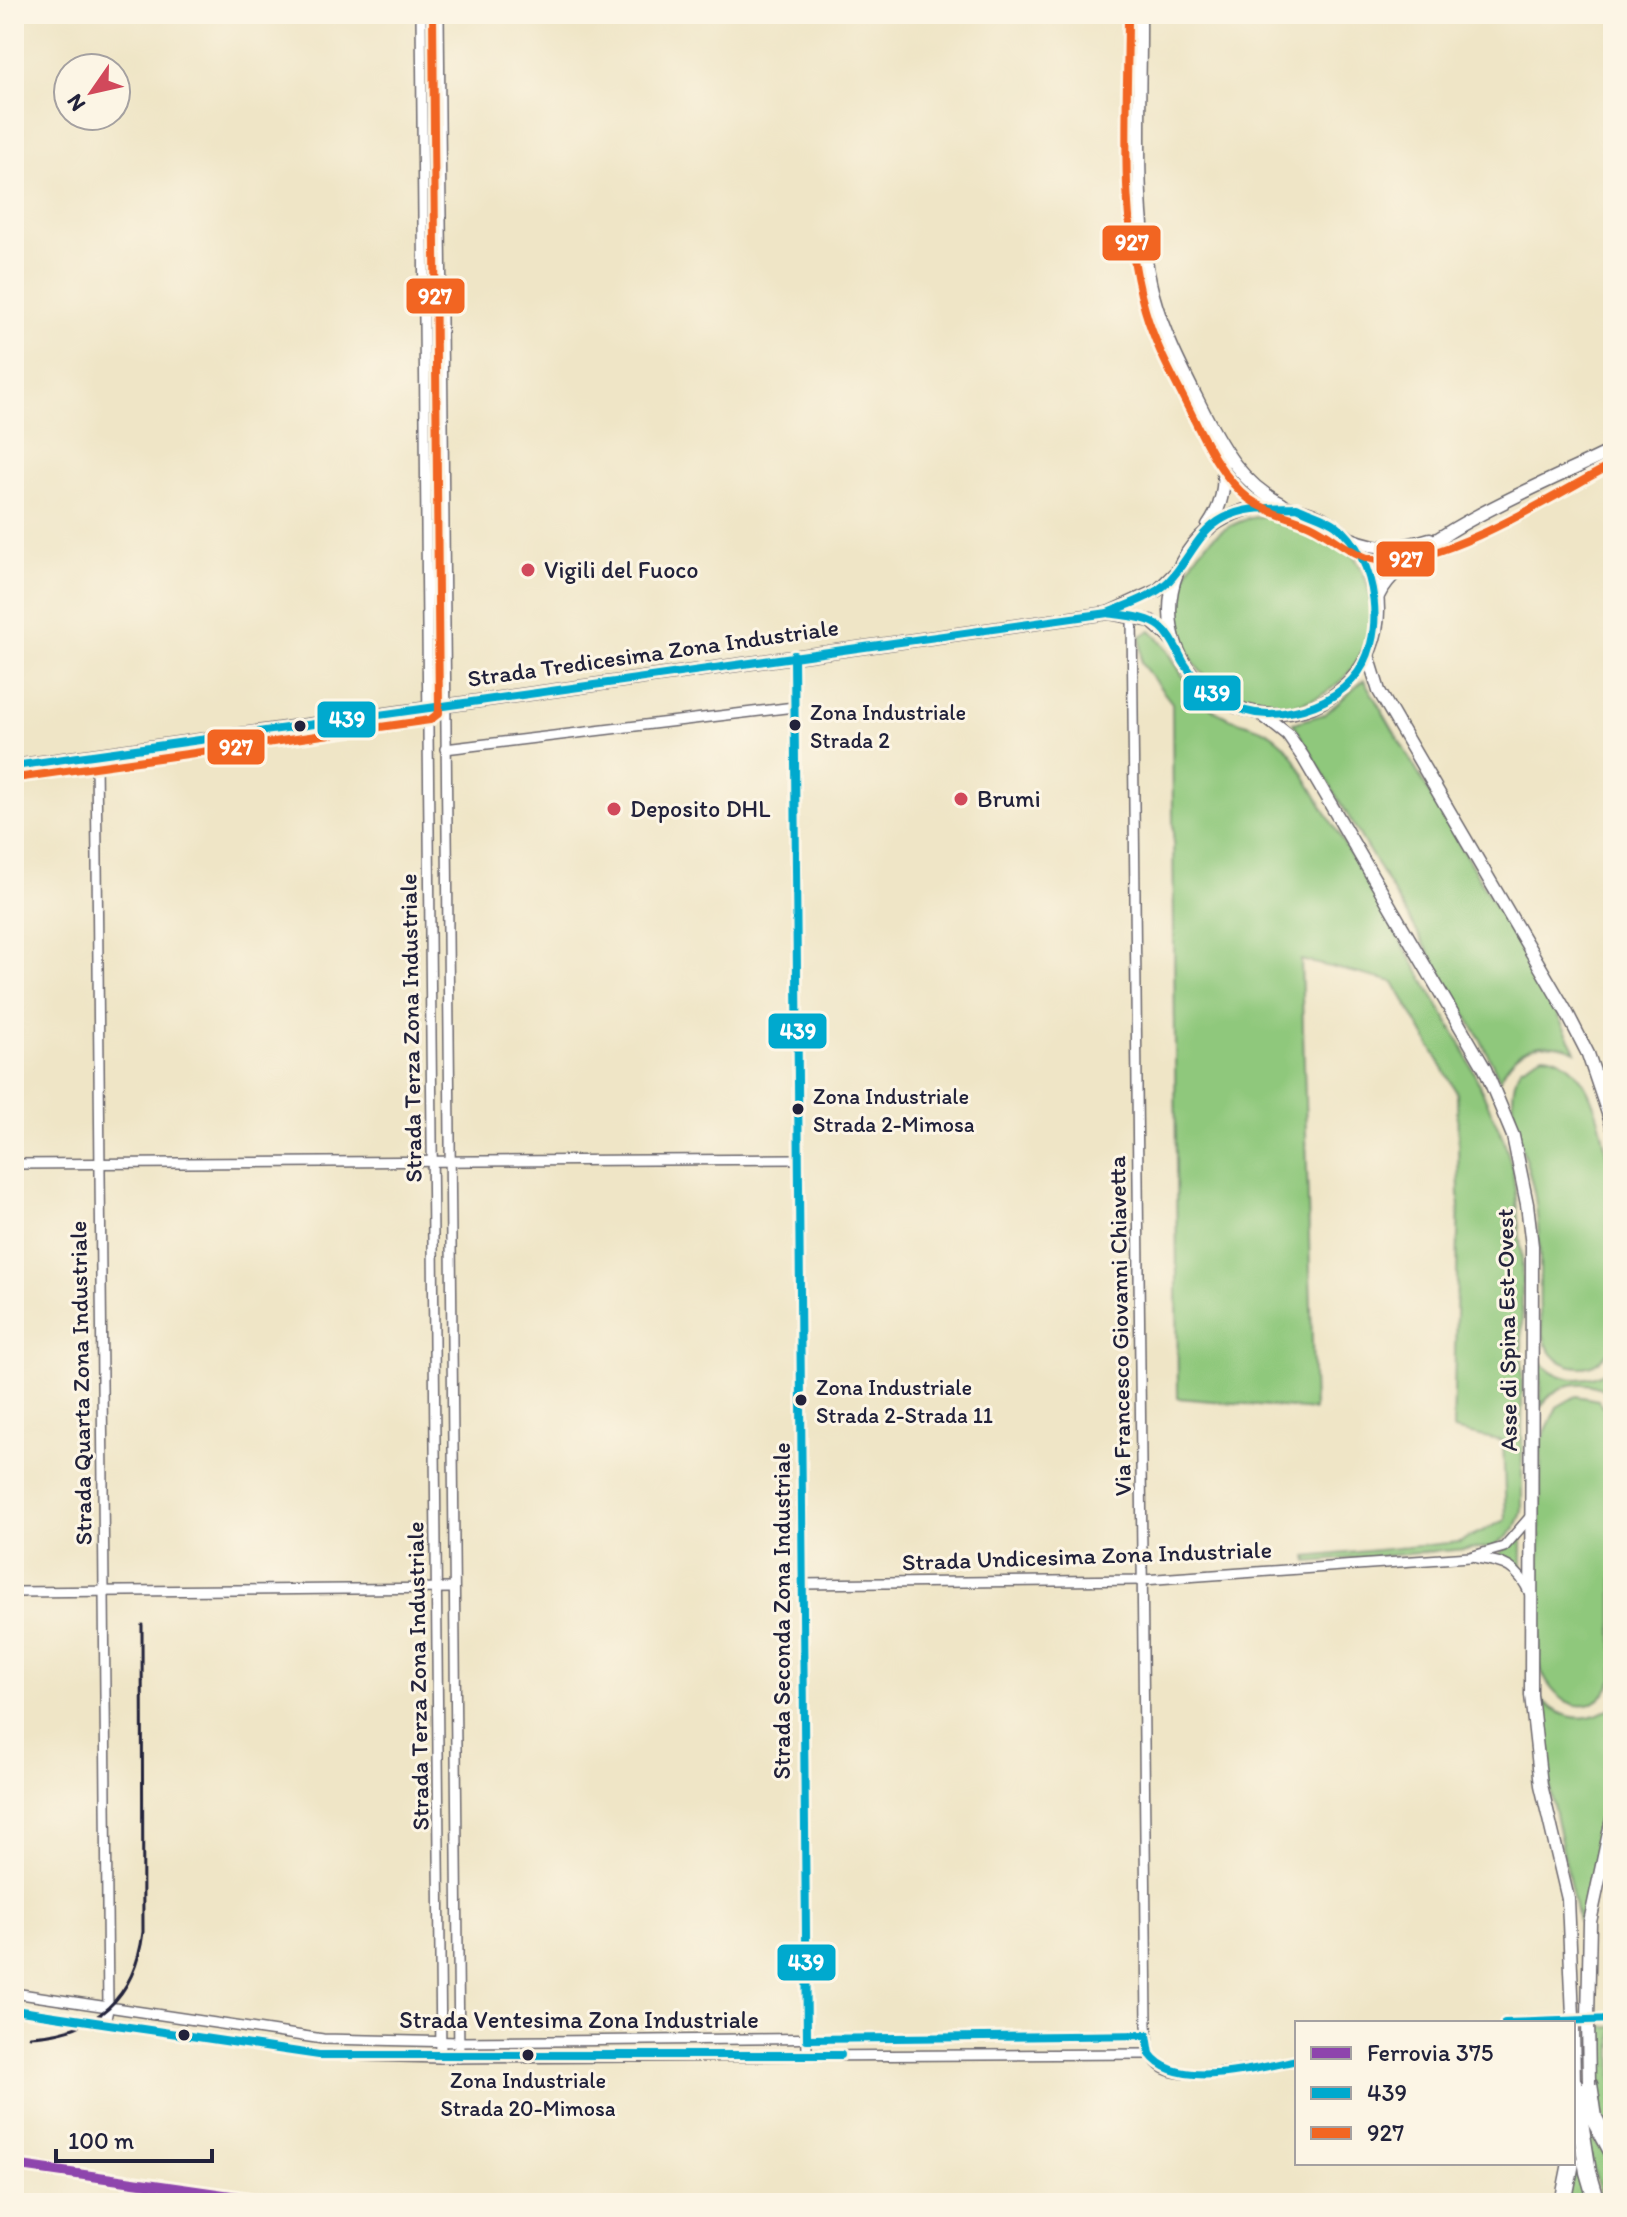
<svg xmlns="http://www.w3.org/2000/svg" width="1627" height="2217" font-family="Itim,sans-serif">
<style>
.green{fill:#8fc87c;stroke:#58755c;stroke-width:2}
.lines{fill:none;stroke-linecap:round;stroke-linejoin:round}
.street-casing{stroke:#6a666c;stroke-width:12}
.secondary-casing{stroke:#6a666c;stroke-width:15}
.highway-casing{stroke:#6a666c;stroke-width:19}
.street{stroke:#fff;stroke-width:9}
.secondary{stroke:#fff;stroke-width:12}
.highway{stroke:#fff;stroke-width:16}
.rail{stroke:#22223b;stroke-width:3}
.secondary-bridge-casing{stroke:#6a666c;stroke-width:15;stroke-linecap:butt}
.secondary-bridge{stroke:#fff;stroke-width:12}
.bus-1-casing{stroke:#fcf5e5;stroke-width:14}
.bus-2-casing{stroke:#fcf5e5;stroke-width:14}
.bus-1{stroke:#00a9ce;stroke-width:8}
.bus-2{stroke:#f26522;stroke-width:8}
.rail-1-casing{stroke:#fcf5e5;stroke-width:16}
.rail-1{stroke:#8e44ad;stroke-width:10}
.poi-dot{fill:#d1495b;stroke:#fcf5e5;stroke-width:3}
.bus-dot{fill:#22223b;stroke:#fcf5e5;stroke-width:3}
.labels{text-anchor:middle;stroke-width:6;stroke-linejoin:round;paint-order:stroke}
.bus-label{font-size:22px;fill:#22223b;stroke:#fcf5e5;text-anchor:start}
.poi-label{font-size:24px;fill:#22223b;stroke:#fcf5e5;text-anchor:start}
.street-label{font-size:24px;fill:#22223b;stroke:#fcf5e5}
.line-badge{stroke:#fcf5e5;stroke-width:3}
.badge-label{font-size:22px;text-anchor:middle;font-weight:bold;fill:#fff}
</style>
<rect width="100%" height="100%" fill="#fcf5e5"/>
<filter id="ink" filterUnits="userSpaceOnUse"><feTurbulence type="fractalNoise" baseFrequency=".0125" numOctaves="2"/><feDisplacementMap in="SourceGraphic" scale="16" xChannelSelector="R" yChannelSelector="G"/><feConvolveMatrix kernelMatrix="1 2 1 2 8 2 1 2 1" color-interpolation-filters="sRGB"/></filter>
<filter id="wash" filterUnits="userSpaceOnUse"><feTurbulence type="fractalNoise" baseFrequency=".006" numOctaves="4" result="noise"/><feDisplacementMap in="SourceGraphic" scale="32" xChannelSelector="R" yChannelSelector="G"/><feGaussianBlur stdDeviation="1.8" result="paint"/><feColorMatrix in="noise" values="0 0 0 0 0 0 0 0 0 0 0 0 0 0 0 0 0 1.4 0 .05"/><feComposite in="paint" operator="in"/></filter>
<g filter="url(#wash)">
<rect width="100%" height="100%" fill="#efe5c6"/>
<!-- green -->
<g class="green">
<circle cx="1275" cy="611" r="96"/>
<path d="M1151,630C1175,652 1181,686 1208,706C1241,731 1264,716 1293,756L1462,1046L1504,1140L1513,1171L1522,1259V1511C1518,1528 1508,1539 1492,1547L1308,1562L1307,1557L1459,1542L1506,1520L1503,1441L1453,1430L1459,1198L1457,1093L1394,982L1301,960L1314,1410L1178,1398L1172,703L1141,663V636Z"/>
<path d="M1364,680L1548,997L1576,1051C1543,1037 1514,1046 1500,1080L1481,1040L1293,723L1325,714Z"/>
<path d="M1543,1055C1627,1061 1613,1280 1613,1344C1606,1357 1595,1367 1580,1367C1530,1365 1541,1297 1540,1265C1540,1245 1538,1224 1536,1204C1531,1160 1499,1110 1520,1068Z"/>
<path d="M1540,1362C1563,1384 1587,1384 1613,1367V1396C1589,1376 1557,1381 1541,1407Z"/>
<path d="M1576,1396L1598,1400L1613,1420V1680C1592,1727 1548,1702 1539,1662L1541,1441L1557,1407Z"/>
<polygon points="1522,1536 1522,1569 1498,1555"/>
<path d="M1540,1698C1562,1720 1586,1725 1613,1706V1777L1582,1921H1578L1548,1781Z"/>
<polygon points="1613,2026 1613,2139 1600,2110 1597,2027"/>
<polygon points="1591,2137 1613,2165 1613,2203 1602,2203 1586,2138"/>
<polygon points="1577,2148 1593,2203 1567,2203"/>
</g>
</g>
<g filter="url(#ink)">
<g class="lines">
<defs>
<g id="street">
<polyline points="421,14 441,2058"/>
<polyline points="439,14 459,2058"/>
<polyline points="1132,617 1147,2025 1150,2054"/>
<polyline points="794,655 807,2056"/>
<polyline points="445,749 794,707"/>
<polyline points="96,756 108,2009 105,2024"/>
<polyline points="14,1164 799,1159"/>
<path d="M1477,1558C1505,1562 1518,1567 1530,1594"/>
<polyline points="802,1584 1143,1580 1470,1557 1504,1547 1530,1517"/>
<polyline points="14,1592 454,1588"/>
<polyline points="14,1993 323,2039 459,2042 1147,2035"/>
<polyline points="14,2010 319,2055 441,2058 1150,2054"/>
<polyline points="1505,2023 1613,2019"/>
<path d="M1150,2054C1153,2059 1158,2065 1163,2068C1189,2083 1268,2066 1297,2060"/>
</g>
<g id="secondary">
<path d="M1140,14C1141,98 1132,215 1153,295C1164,336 1185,375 1204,413C1223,450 1243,485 1282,504"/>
<circle cx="1274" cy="610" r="104"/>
<path d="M1208,526C1227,499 1226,475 1218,445"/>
<path d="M1351,539C1381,551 1400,548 1430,539"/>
<path d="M1377,598C1404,538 1552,481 1613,450"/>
<polyline points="1108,613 1151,621 1173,641"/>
<polyline points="1368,655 1379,691 1567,1013 1588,1054 1613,1128"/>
<polyline points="1260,713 1288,735 1303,757 1485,1069 1513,1136 1527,1204 1532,1246 1531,1695 1541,1785 1568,1899 1573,2017"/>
<polyline points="14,766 1108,613 1158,590 1176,572"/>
<polyline points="1588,2018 1590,1922 1613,1814"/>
<polyline points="1573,2027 1574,2084"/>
</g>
<g id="highway">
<polyline points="1574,2084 1588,2172 1597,2203"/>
<polyline points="1589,2084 1594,2118 1613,2153"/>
<polyline points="1563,2203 1571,2163"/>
</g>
</defs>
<!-- street casing -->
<use href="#street" class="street-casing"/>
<!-- secondary casing -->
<use href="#secondary" class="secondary-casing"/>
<!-- highway casing -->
<use href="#highway" class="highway-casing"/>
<!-- street -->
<use href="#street" class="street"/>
<!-- secondary -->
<use href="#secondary" class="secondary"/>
<!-- highway -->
<use href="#highway" class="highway"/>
<!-- rail -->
<path class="rail" d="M30,2036C96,2033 135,1998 143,1932L142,1625"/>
<defs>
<g id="secondary-bridge">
<polyline points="1573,2017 1573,2023"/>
<polyline points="1588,2018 1589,2084"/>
</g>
</defs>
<!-- secondary-bridge casing -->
<use href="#secondary-bridge" class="secondary-bridge-casing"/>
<!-- secondary-bridge -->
<use href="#secondary-bridge" class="secondary-bridge"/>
<defs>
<g id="bus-1">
<path d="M1297,507C1309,513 1325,517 1336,525C1378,557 1389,641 1352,680C1331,703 1300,713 1270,714C1236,715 1201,691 1184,663C1177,651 1172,636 1161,627C1147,616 1125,616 1108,613C1129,604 1151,598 1168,582C1189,561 1197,532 1224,518C1246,506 1273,508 1297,507Z"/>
<polyline points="794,655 807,2039 1147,2035 1150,2054"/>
<polyline points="14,766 1108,613"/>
<polyline points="14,2010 319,2055 841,2055"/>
<polyline points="1505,2023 1613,2019"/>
<path d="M1150,2054C1176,2091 1259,2068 1297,2060"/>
</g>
<g id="bus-2">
<path d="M1128,14C1128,111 1118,215 1145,310C1155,345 1173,377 1189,409C1205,441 1221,477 1249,499C1268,513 1290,516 1310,525C1336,537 1356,561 1386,561C1450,562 1556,494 1613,464"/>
<polyline points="16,778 430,720 439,713 433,14"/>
</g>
</defs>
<!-- bus-1 casing -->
<use href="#bus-1" class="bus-1-casing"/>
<!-- bus-2 casing -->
<use href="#bus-2" class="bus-2-casing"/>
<!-- bus-1 -->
<use href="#bus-1" class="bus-1"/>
<!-- bus-2 -->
<use href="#bus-2" class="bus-2"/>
<defs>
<polyline id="rail-1" points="14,2165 281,2203"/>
</defs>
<!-- rail-1 casing -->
<use href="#rail-1" class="rail-1-casing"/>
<!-- rail-1 -->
<use href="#rail-1" class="rail-1"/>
</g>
</g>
<!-- markers -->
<g class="poi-dot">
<circle cx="528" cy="570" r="8"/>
<circle cx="961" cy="799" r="8"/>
<circle cx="614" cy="809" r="8"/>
</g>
<g class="bus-dot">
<circle cx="795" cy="725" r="7"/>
<circle cx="300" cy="726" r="7"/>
<circle cx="798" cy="1109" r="7"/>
<circle cx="801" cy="1400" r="7"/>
<circle cx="184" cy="2035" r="7"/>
<circle cx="528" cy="2055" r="7"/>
</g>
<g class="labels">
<!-- bus labels -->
<g class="bus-label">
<text x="810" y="720">Zona Industriale<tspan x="810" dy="28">Strada 2</tspan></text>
<text x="813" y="1104">Zona Industriale<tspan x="813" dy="28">Strada 2-Mimosa</tspan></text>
<text x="816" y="1395">Zona Industriale<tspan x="816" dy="28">Strada 2-Strada 11</tspan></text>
<text x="528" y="2088" text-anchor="middle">Zona Industriale<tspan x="528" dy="28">Strada 20-Mimosa</tspan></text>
</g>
<!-- poi labels -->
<g class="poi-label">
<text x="544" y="578">Vigili del Fuoco</text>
<text x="977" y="807">Brumi</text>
<text x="630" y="817">Deposito DHL</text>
</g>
<!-- street labels -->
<g class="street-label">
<text transform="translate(653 653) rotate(-8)" y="8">Strada Tredicesima Zona Industriale</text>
<text transform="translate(411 1028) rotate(-91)" y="8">Strada Terza Zona Industriale</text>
<text transform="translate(1120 1326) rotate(-91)" y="8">Via Francesco Giovanni Chiavetta</text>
<text transform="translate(1507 1330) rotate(-91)" y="8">Asse di Spina Est-Ovest</text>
<text transform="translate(81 1383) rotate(-91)" y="8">Strada Quarta Zona Industriale</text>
<text transform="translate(1087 1556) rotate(-2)" y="8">Strada Undicesima Zona Industriale</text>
<text transform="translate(782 1611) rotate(-90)" y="8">Strada Seconda Zona Industriale</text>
<text transform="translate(418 1676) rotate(-91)" y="8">Strada Terza Zona Industriale</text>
<text x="579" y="2028">Strada Ventesima Zona Industriale</text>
</g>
</g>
<g class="line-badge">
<rect x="1101" y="224" width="61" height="38" rx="8" fill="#f26522"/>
<rect x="405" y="277" width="61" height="38" rx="8" fill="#f26522"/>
<rect x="1375" y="540" width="61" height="38" rx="8" fill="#f26522"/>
<rect x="1182" y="674" width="60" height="38" rx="8" fill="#00a9ce"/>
<rect x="316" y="700" width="61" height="39" rx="8" fill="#00a9ce"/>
<rect x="206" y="728" width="60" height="38" rx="8" fill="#f26522"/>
<rect x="767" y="1012" width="61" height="38" rx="8" fill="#00a9ce"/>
<rect x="776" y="1943" width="61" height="39" rx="8" fill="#00a9ce"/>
</g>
<g class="badge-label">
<text x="1132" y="250">927</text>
<text x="435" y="304">927</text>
<text x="1406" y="567">927</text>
<text x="1212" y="701">439</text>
<text x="347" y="727">439</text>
<text x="236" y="755">927</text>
<text x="798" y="1039">439</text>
<text x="806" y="1970">439</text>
</g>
<!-- margin -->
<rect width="1627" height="2217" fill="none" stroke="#fcf5e5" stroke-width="48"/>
<!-- legend -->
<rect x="1295" y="2021" width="280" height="144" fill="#fcf5e5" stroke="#a5a1a1" stroke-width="2"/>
<rect x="1311" y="2047" width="40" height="12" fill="#8e44ad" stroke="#a5a1a1" stroke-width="2"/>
<text x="1367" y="2061" font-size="24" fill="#22223b">Ferrovia 375</text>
<rect x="1311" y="2087" width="40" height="12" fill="#00a9ce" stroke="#a5a1a1" stroke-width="2"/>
<text x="1367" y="2101" font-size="24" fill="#22223b">439</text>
<rect x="1311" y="2127" width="40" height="12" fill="#f26522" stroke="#a5a1a1" stroke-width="2"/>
<text x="1367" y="2141" font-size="24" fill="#22223b">927</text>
<!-- north arrow -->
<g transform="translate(92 92) rotate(236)"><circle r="38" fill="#fcf5e5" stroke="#a5a1a1" stroke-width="2"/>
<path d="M0-6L14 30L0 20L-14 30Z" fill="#d1495b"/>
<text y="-12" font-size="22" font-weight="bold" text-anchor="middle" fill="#22223b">N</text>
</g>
<!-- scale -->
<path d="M56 2149v12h156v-12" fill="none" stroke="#22223b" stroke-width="4"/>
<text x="68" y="2149" font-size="24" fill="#22223b" stroke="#fcf5e5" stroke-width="6" paint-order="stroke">100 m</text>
</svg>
